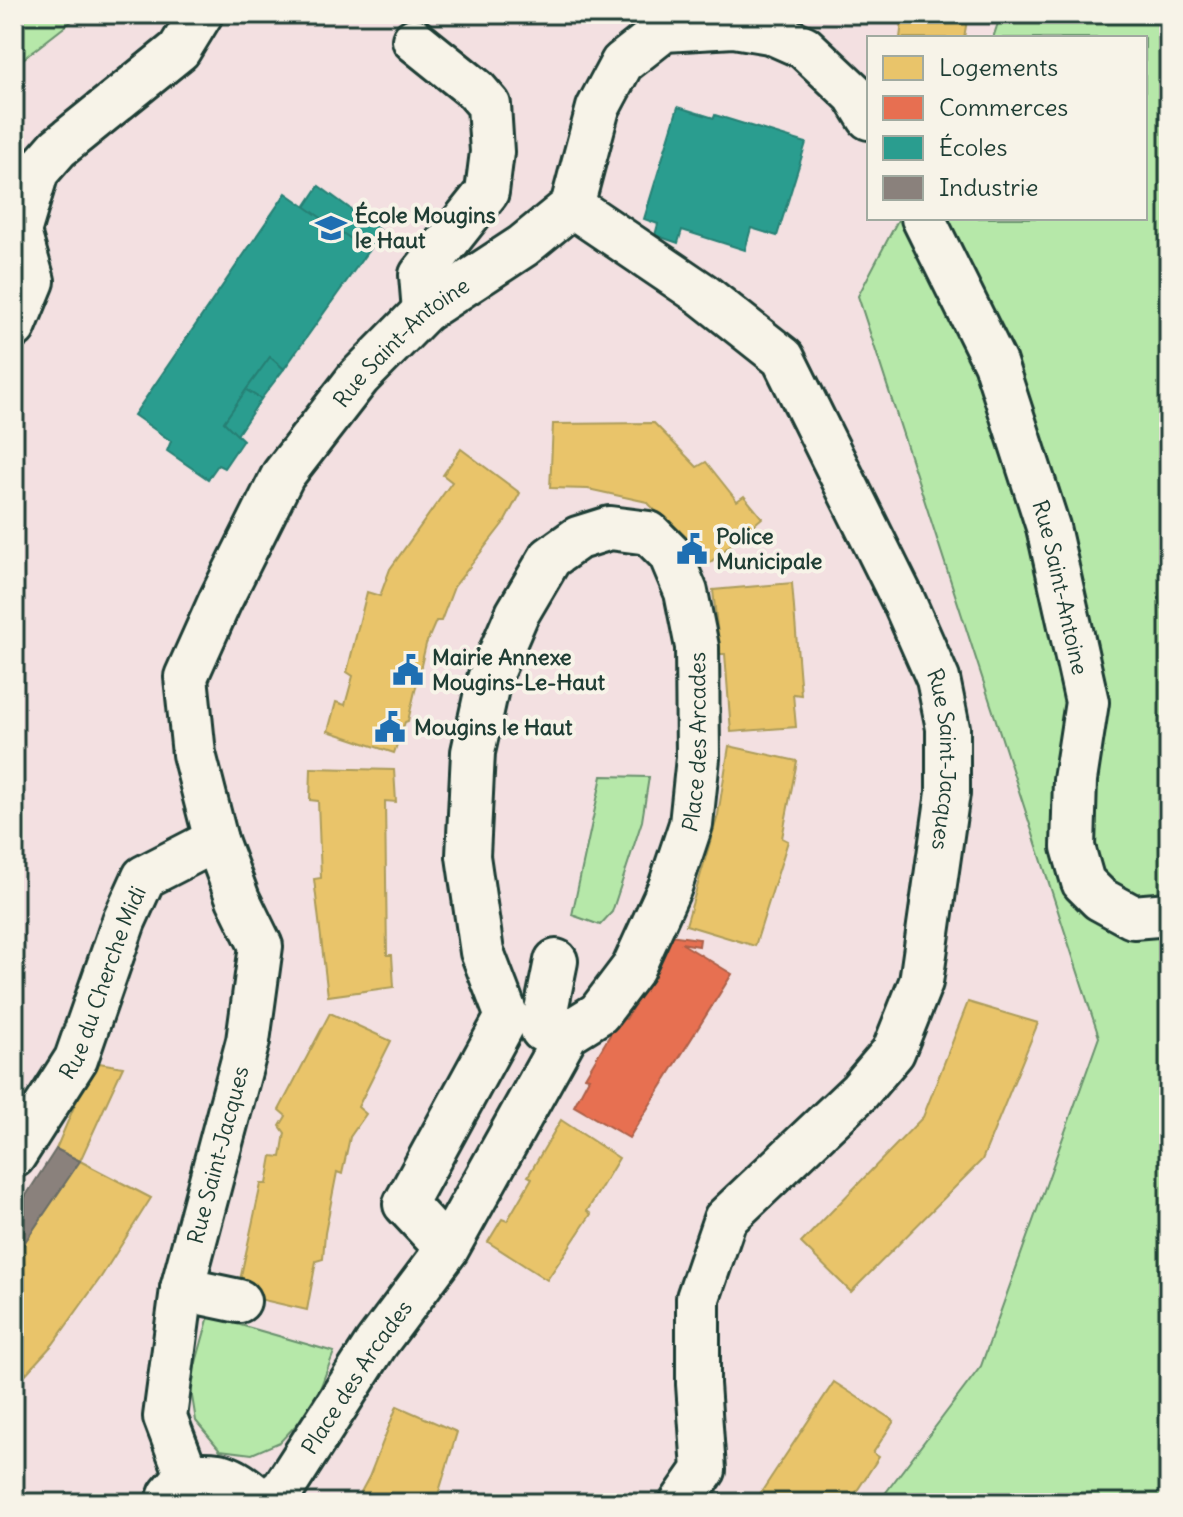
<svg xmlns="http://www.w3.org/2000/svg" width="1183" height="1517" font-family="Delius,sans-serif">
<style>
.green{fill:#b6e8a9;stroke:#6a926e;stroke-width:2}
.homes{fill:#e9c46a;stroke:#ac9c5a;stroke-width:2}
.shops{fill:#e76f51;stroke:#ab6048;stroke-width:2}
.schools{fill:#2a9d8f;stroke:#278074;stroke-width:2}
.industry{fill:#8a817c;stroke:#6a6d66;stroke-width:2}
.lines{fill:none;stroke-linecap:round;stroke-linejoin:round}
.minor-casing{stroke:#1f3d34;stroke-width:48}
.minor{stroke:#f7f3e8;stroke-width:42}
.labels{text-anchor:middle;stroke-width:8;stroke-linejoin:round;paint-order:stroke}
.poi-label{font-size:22px;font-weight:bold;fill:#1f3d34;stroke:#f7f3e8;text-anchor:start}
.street-label{font-size:22px;fill:#1f3d34;stroke:#f7f3e8}
</style>
<rect width="100%" height="100%" fill="#f3e0e1"/>
<filter id="ink" filterUnits="userSpaceOnUse"><feTurbulence type="fractalNoise" baseFrequency=".0125" numOctaves="2"/><feDisplacementMap in="SourceGraphic" scale="16" xChannelSelector="R" yChannelSelector="G"/><feConvolveMatrix kernelMatrix="1 2 1 2 8 2 1 2 1" color-interpolation-filters="sRGB"/></filter>
<g filter="url(#ink)">
<!-- green -->
<g class="green">
<polygon points="14,14 81,14 14,66"/>
<polygon points="1001,14 1169,14 1169,1503 878,1503 981,1366 1099,1037 858,296 899,218 1145,218 1145,38 993,38"/>
<polygon points="602,776 649,777 642,821 612,912 600,925 572,915"/>
<polygon points="209,1316 334,1352 313,1407 280,1442 252,1454 220,1450 196,1421 190,1384"/>
</g>
<!-- homes -->
<g class="homes">
<polygon points="903,14 968,14 964,38 900,38"/>
<polygon points="654,423 697,467 706,462 737,501 744,496 762,518 707,565 647,502 588,489 550,488 553,424"/>
<polygon points="461,449 520,493 505,521 454,587 441,621 436,621 426,644 408,721 405,722 394,753 328,731 336,702 345,705 353,676 347,672 367,592 380,596 390,569 452,482 443,475"/>
<polygon points="792,583 801,695 793,694 796,727 731,732 725,654 720,654 713,590"/>
<polygon points="729,746 797,761 782,838 788,841 755,946 686,925 718,815"/>
<polygon points="311,768 394,770 396,802 385,801 387,955 392,955 394,987 328,996 314,879 321,878 318,801 310,800"/>
<polygon points="968,1002 1038,1023 982,1160 851,1292 801,1243 923,1117"/>
<polygon points="330,1013 391,1041 358,1107 366,1114 350,1137 342,1174 337,1172 325,1233 323,1259 316,1261 307,1310 237,1294 261,1184 267,1184 272,1156 281,1157 285,1133 280,1126 286,1116 279,1110"/>
<polygon points="93,1062 123,1067 80,1161 56,1149"/>
<polygon points="561,1120 619,1158 587,1211 591,1214 547,1280 488,1242 502,1219 507,1221 532,1178 528,1176"/>
<polygon points="80,1161 151,1198 101,1277 53,1344 14,1387 14,1258"/>
<polygon points="834,1382 894,1421 873,1453 879,1457 849,1503 754,1503"/>
<polygon points="397,1406 457,1432 438,1495 433,1503 355,1503 369,1477"/>
</g>
<!-- shops -->
<polygon class="shops" points="669,935 700,939 699,946 681,943 732,974 629,1138 574,1106 589,1078 585,1077 620,1018 626,1019 656,966"/>
<!-- schools -->
<g class="schools">
<polygon points="678,107 714,118 715,115 806,143 777,236 751,228 745,250 682,230 678,243 655,235 658,224 644,219"/>
<polygon points="319,186 381,231 368,251 305,207"/>
<polygon points="286,193 368,251 284,369 270,357 246,390 224,422 243,440 224,468 218,465 208,479 167,451 171,441 134,415"/>
<polygon points="270,357 284,369 261,399 246,390"/>
<polygon points="246,390 261,399 237,435 224,422"/>
</g>
<!-- industry -->
<polygon class="industry" points="56,1149 80,1161 14,1258 14,1214"/>
<g class="lines">
<defs>
<g id="minor">
<polyline points="414,40 476,90 489,105 492,152 487,192 421,275 424,311"/>
<path id="s1" d="M572,206L702,294L783,358L904,602L938,679L948,728V793L921,982L893,1052L859,1092L725,1219L698,1298V1384L704,1470L681,1503"/>
<path id="s2" d="M923,218L995,363L1048,527L1087,702L1075,780L1073,847L1083,882L1100,899L1133,917L1169,914"/>
<polyline points="14,239 19,232 37,172 58,148 179,50 201,14"/>
<polyline points="14,327 33,281 19,232"/>
<polyline points="542,1030 556,961"/>
<path id="s3" d="M14,1156L76,1059L124,921L144,877L216,840"/>
<polyline points="182,1289 239,1301"/>
<path id="s4" d="M187,1475L165,1417L182,1289L248,1041L261,946L238,899L216,840L194,754L186,677L220,601L283,475L359,377L424,311L523,246L572,206L598,108L622,63L664,30L734,26L770,32L804,47L855,95L869,118"/>
<path d="M168,1503L170,1495L187,1475C227,1471 234,1478 264,1503"/>
<path id="s5" d="M266,1503L283,1489L376,1344L447,1249L567,1033L599,1013L633,968L670,887L691,824L698,758L697,647L686,592L670,554L649,533L610,528L578,538L550,558L517,614L489,679L473,752L468,856L482,952L507,1017L405,1204L447,1249"/>
</g>
</defs>
<!-- minor casing -->
<use href="#minor" class="minor-casing"/>
<!-- minor -->
<use href="#minor" class="minor"/>
</g>
</g>
<!-- icons -->
<defs>
<symbol id="school-bare" viewBox="-9 -9 18 18"><path d="M0-5L7-2L0 1L-7-2ZM-4 1L0 2.5L4 1V4Q0 6-4 4Z" fill="#1f6fb2" stroke="#f7f3e8" stroke-width="2.5" paint-order="stroke"/></symbol>
<symbol id="civic-bare" viewBox="-9 -9 18 18"><path d="M-.6-6.5H3V-4.5H.6V-3L4-1V1h2V6H-6V1h2V-1L-.6-3ZM-1.2 2.5V6h2.4V2.5Z" fill="#1f6fb2" stroke="#f7f3e8" stroke-width="2.5" paint-order="stroke"/></symbol>
</defs>
<g fill-rule="evenodd">
<use href="#school-bare" x="309" y="206" width="44" height="44"/>
<use href="#civic-bare" x="670" y="527" width="44" height="44"/>
<use href="#civic-bare" x="386" y="648" width="44" height="44"/>
<use href="#civic-bare" x="368" y="705" width="44" height="44"/>
</g>
<g class="labels">
<!-- poi labels -->
<g class="poi-label">
<text x="355" y="223">École Mougins<tspan x="355" dy="25">le Haut</tspan></text>
<text x="716" y="544">Police<tspan x="716" dy="25">Municipale</tspan></text>
<text x="432" y="665">Mairie Annexe<tspan x="432" dy="25">Mougins-Le-Haut</tspan></text>
<text x="414" y="735">Mougins le Haut</text>
</g>
<!-- street labels -->
<g class="street-label">
<text dy="8" stroke="none"><textPath href="#s4" startOffset="1228">Rue Saint-Antoine</textPath></text>
<text dy="8" stroke="none"><textPath href="#s2" startOffset="396">Rue Saint-Antoine</textPath></text>
<text dy="8" stroke="none"><textPath href="#s5" startOffset="892">Place des Arcades</textPath></text>
<text dy="8" stroke="none"><textPath href="#s1" startOffset="698">Rue Saint-Jacques</textPath></text>
<text dy="8" stroke="none"><textPath href="#s3" startOffset="196">Rue du Cherche Midi</textPath></text>
<text dy="8" stroke="none"><textPath href="#s4" startOffset="330">Rue Saint-Jacques</textPath></text>
<text dy="8" stroke="none"><textPath href="#s5" startOffset="156">Place des Arcades</textPath></text>
</g>
</g>
<!-- margin -->
<rect width="1183" height="1517" fill="none" stroke="#f7f3e8" stroke-width="48"/>
<rect x="24" y="24" width="1135" height="1469" fill="none" stroke="#1f3d34" stroke-width="3" filter="url(#ink)"/>
<!-- legend -->
<rect x="867" y="36" width="280" height="184" fill="#f7f3e8" stroke="#a1aaa0" stroke-width="2"/>
<rect x="883" y="56" width="40" height="24" fill="#e9c46a" stroke="#a1aaa0" stroke-width="2"/>
<text x="939" y="76" font-size="24" fill="#1f3d34">Logements</text>
<rect x="883" y="96" width="40" height="24" fill="#e76f51" stroke="#a1aaa0" stroke-width="2"/>
<text x="939" y="116" font-size="24" fill="#1f3d34">Commerces</text>
<rect x="883" y="136" width="40" height="24" fill="#2a9d8f" stroke="#a1aaa0" stroke-width="2"/>
<text x="939" y="156" font-size="24" fill="#1f3d34">Écoles</text>
<rect x="883" y="176" width="40" height="24" fill="#8a817c" stroke="#a1aaa0" stroke-width="2"/>
<text x="939" y="196" font-size="24" fill="#1f3d34">Industrie</text>
</svg>
